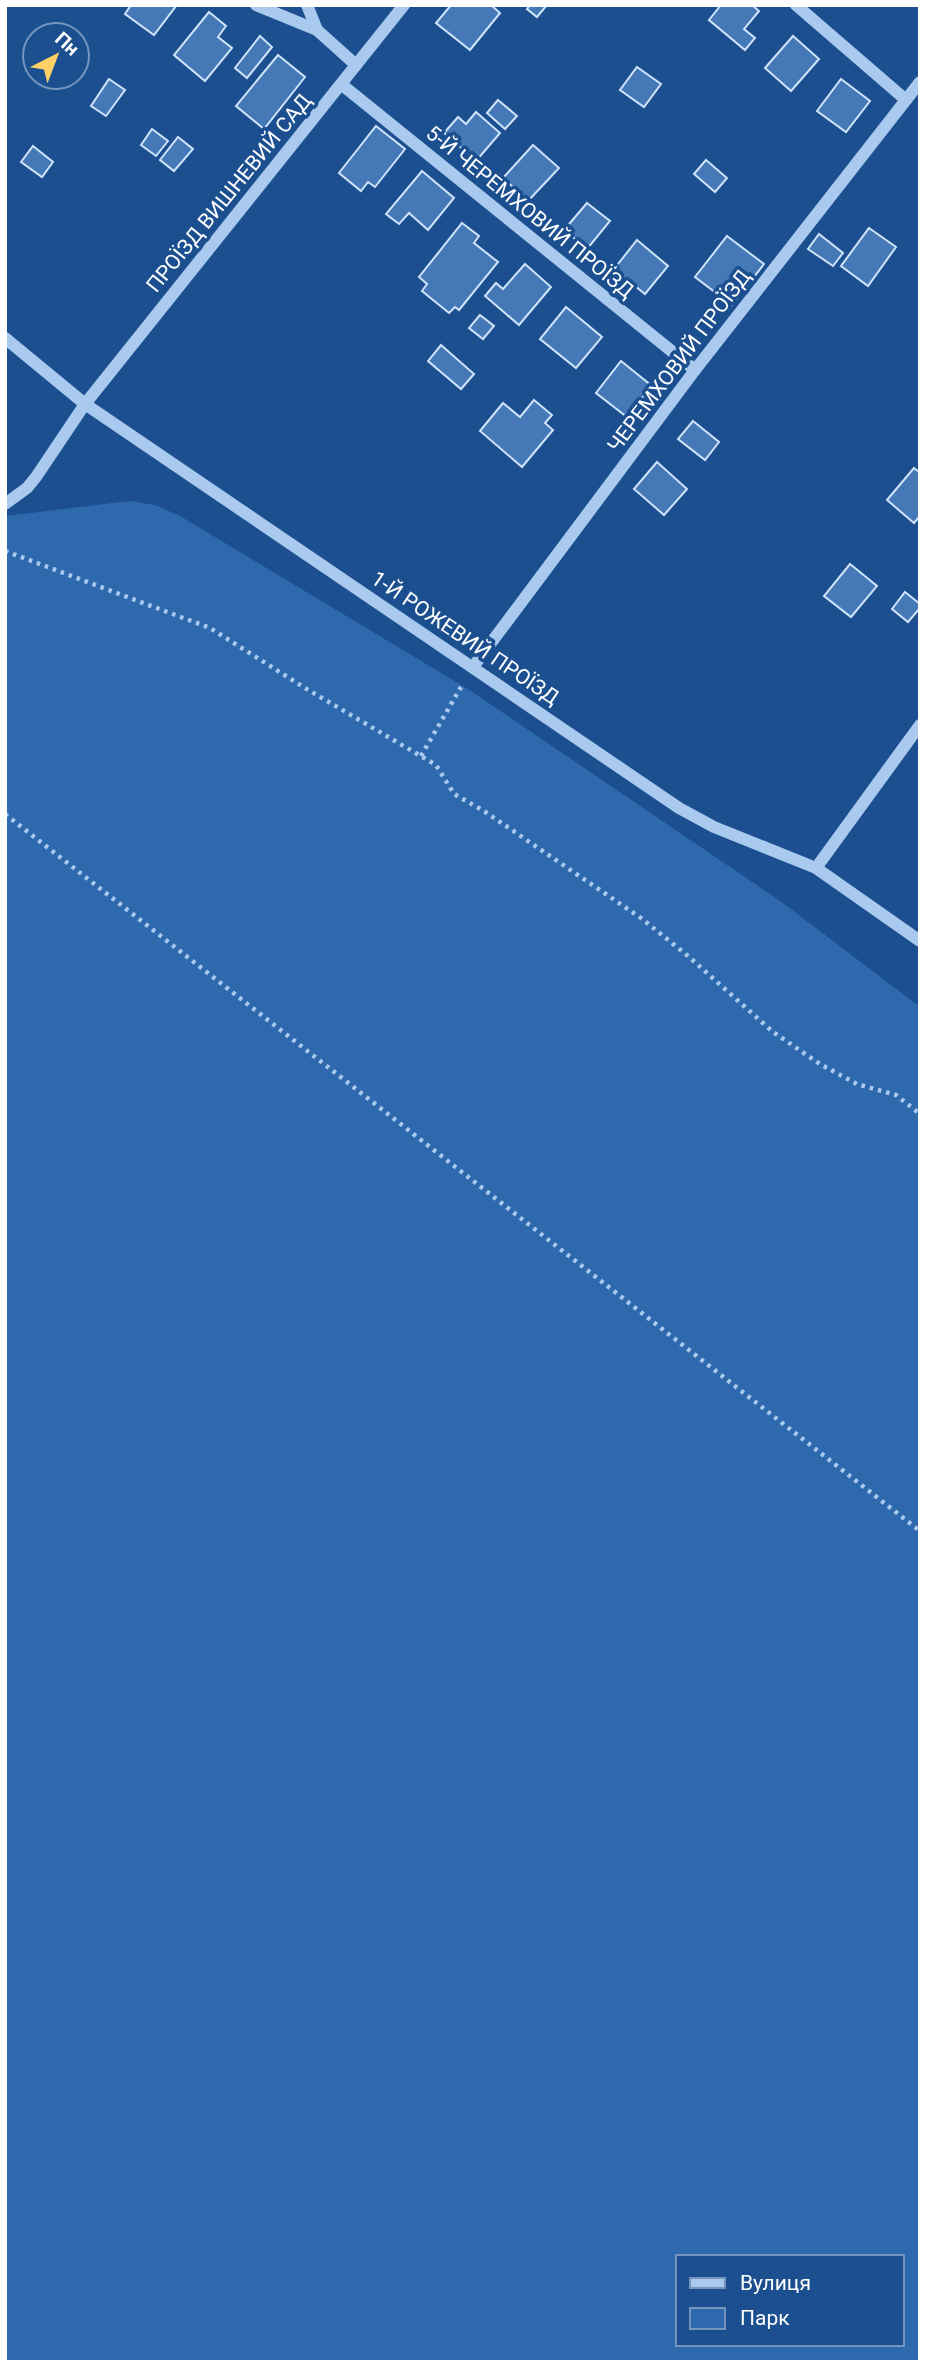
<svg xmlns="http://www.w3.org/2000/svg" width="925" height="2367" font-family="Roboto,sans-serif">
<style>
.green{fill:#2e69ad;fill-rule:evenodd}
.building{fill:#4478b7;stroke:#cfe3fa;stroke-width:2}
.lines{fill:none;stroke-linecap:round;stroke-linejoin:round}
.path{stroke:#a9c9ee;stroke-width:4.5;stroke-dasharray:3.5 5;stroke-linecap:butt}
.minor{stroke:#a9c9ee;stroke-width:12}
.labels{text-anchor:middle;stroke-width:7;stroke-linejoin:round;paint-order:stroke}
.street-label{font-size:21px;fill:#fff;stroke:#1b4f8f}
</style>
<rect width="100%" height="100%" fill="#1b4f8f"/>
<!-- green -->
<path class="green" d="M130,501L155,505L180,516L471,691L783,903L920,1007V2362H5V516ZM678,2257H902V2344H678Z"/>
<!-- building -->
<g class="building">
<polygon points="131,5 174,5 176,6 154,35 125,14"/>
<polygon points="451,5 491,5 500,13 470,50 436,23"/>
<polygon points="530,5 547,5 537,17 527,9"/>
<polygon points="721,5 752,5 759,11 744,29 755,38 745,50 709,20"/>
<polygon points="209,12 226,26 218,37 232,48 205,81 174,55"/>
<polygon points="260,36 272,47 247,78 235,68"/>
<polygon points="793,36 819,59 791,91 765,68"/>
<polygon points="278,55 305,77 264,129 236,106"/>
<polygon points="637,67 661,84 644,107 620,90"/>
<polygon points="109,79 125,90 106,116 91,106"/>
<polygon points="841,79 870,101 846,132 817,111"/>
<polygon points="498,100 517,116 505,129 487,113"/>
<polygon points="476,112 500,133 476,161 444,133 458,117 466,124"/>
<polygon points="376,126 405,149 375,187 368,182 361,191 339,173"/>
<polygon points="152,129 168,141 156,156 141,145"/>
<polygon points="178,137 193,149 174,171 160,160"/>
<polygon points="533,145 559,168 528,201 503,178"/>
<polygon points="33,146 53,162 42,177 21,162"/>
<polygon points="706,160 727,178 715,192 694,174"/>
<polygon points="422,171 454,198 428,230 409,213 399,224 386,214"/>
<polygon points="587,203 610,221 587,249 564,230"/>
<polygon points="462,223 479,236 474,243 498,262 459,310 455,307 449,313 422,291 427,284 419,277"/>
<polygon points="869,228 896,247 868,286 841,266"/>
<polygon points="819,234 843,253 833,266 808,249"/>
<polygon points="727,236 764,264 732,305 695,277"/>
<polygon points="637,240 668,266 645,294 614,269"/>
<polygon points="525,264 551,287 519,325 485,296 496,283 503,289"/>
<polygon points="566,307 602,337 576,368 540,339"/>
<polygon points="480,315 494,326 483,339 469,328"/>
<polygon points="441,345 474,374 461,389 428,361"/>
<polygon points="621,361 652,386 627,417 596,393"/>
<polygon points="534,400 552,415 545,423 553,430 522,467 480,431 503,403 520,417"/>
<polygon points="693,421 719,442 705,460 678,439"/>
<polygon points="657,462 687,489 664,515 634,489"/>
<polygon points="914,468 920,473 920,516 914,523 887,500"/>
<polygon points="850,564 877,586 851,617 824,596"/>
<polygon points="905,592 920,604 920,608 908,622 892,609"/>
</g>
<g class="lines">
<!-- path -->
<g class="path">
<polyline points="5,551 210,628 305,688 436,765 454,794 484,811 641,918 688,956 773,1032 820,1064 857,1084 896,1095 920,1114"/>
<polyline points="421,756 461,687"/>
<polyline points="5,814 920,1531"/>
</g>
<!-- minor -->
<g class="minor">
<polyline points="256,5 317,30"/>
<polyline points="307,5 317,30 356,65"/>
<polyline points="796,5 906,100"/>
<polyline points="341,84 695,370"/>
<polyline points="5,338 85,404 679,808 714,827 816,868 920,941"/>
<polyline points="5,504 27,488 36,477 85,404 404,5"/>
<polyline points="473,667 695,370 920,82"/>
<polyline points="816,868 920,725"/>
</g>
</g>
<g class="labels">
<!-- street labels -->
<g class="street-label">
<text transform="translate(229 193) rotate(-51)" y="7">ПРОЇЗД ВИШНЕВИЙ САД</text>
<text transform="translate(530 212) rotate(39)" y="7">5-Й ЧЕРЕМХОВИЙ ПРОЇЗД</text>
<text transform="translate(679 361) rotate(-53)" y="7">ЧЕРЕМХОВИЙ ПРОЇЗД</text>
<text transform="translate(465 638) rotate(34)" y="7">1-Й РОЖЕВИЙ ПРОЇЗД</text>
</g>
</g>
<!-- border -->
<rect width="925" height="2367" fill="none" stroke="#ffffff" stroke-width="14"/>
<!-- legend -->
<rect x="676" y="2255" width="228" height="91" fill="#1b4f8f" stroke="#7695bc" stroke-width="2"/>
<rect x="690" y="2278" width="35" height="10" fill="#a9c9ee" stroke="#7695bc" stroke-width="2"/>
<text x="740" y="2290" font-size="21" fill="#ffffff">Вулиця</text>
<rect x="690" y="2308" width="35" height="21" fill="#2e69ad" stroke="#7695bc" stroke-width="2"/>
<text x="740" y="2325" font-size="21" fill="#ffffff">Парк</text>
<!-- north arrow -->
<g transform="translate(56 56) rotate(42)"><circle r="33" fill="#1b4f8f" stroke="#7695bc" stroke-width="2"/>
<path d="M0-5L12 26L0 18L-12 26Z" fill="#ffd166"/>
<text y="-10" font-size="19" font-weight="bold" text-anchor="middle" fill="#ffffff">Пн</text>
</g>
</svg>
